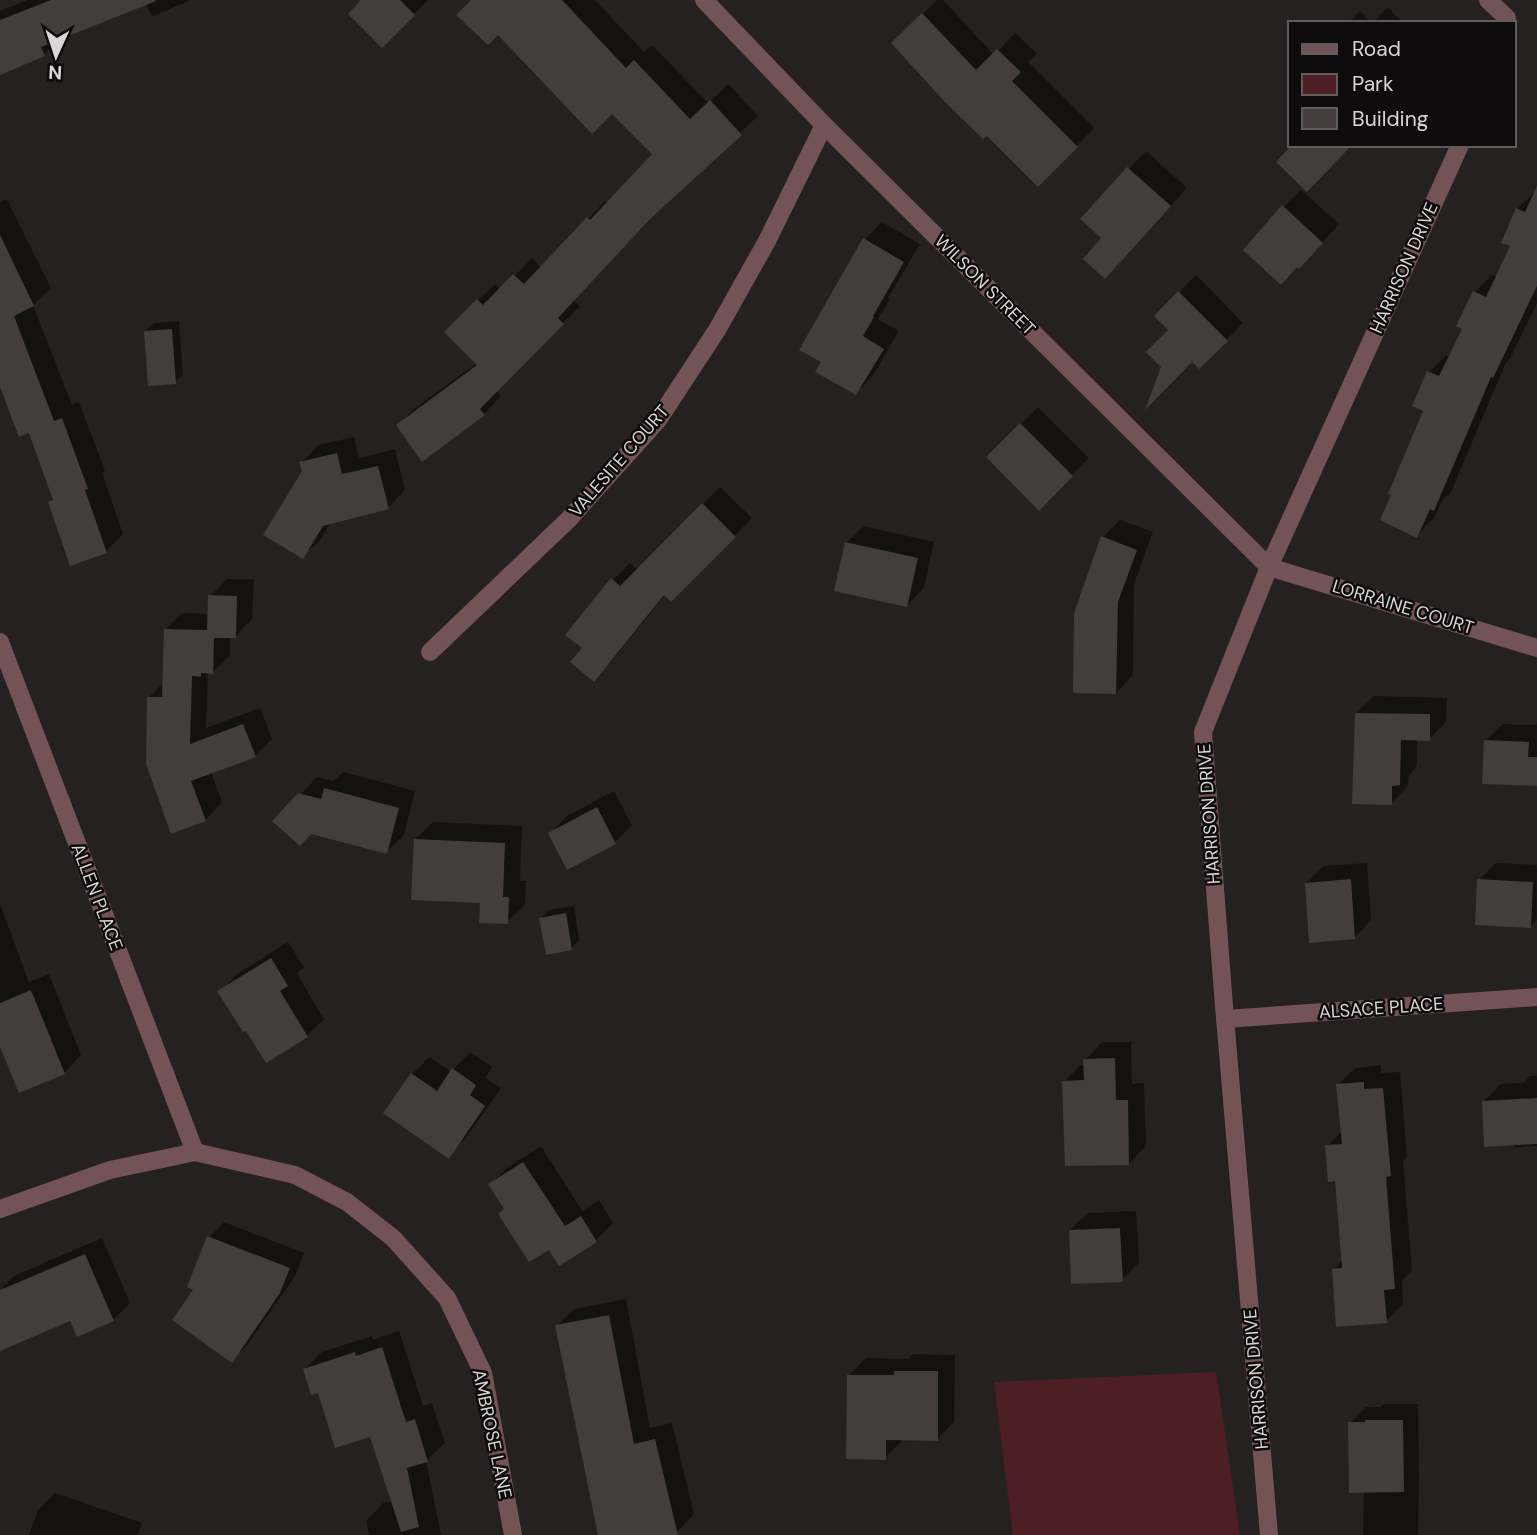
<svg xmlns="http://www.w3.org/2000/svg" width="1537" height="1535" font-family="'DM Sans',sans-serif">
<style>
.green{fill:#4e1e25}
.shadow{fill:#0007}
.building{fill:#433d3d}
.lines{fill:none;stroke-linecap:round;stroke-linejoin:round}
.minor{stroke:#745356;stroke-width:18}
.labels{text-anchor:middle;stroke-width:5;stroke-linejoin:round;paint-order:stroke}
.street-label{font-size:18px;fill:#d9d6d6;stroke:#0d0b0b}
</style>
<rect width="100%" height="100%" fill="#262121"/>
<!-- green -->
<polygon class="green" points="1216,1372 1240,1535 1013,1535 994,1382"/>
<!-- shadow -->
<g class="shadow">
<polygon points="28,0 190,0 152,17 146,3 62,37 44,55 0,73 0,11"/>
<polygon points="364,0 428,0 382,46"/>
<polygon points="474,0 595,0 644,52 652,45 708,103 728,84 758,116 656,212 573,300 580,306 496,390 501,396 484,414 398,425 415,408 477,363 446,332 495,284 501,290 532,258 541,268 605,201 608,203 654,154 612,112"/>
<polygon points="937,0 943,0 994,55 1015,33 1037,54 1028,62 1094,128 1038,184 893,43"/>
<polygon points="1388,7 1403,23 1372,23"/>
<polygon points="1360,11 1372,23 1348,23"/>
<polygon points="1146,151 1187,188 1122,259 1104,238 1082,219"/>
<polygon points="1301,190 1339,224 1316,250 1284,207"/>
<polygon points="1535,192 1537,193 1537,303 1510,359 1506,362 1451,492 1442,501 1434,518 1417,535 1429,372 1446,355 1450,357 1464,328 1475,292 1492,275 1497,277 1512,245 1517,209"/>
<polygon points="7,199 51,288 33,305 72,405 79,402 105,471 102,473 123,534 106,551 50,503 54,498 30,431 0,383 0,202"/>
<polygon points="882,222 920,244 888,298 890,299 878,319 899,331 873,376 856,393 823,361 865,239"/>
<polygon points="1196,275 1243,323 1199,367 1192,360 1163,367 1171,330 1156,316"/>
<polygon points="179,321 183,374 175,382 146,331 154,323"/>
<polygon points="1038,407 1089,458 1039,508 988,457"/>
<polygon points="354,437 359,458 395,449 405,490 388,508 331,522 320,540 302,557 304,472 301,463 318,445"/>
<polygon points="720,487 752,518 671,600 665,595 611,662 593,679 584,648 613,580 630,563 638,570"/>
<polygon points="1120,520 1153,532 1134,584 1133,675 1116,693 1103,537"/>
<polygon points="864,526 934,542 924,588 907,605 846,543"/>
<polygon points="227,579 254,579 252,619 235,637 230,636 230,655 213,672 208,672 206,728 260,708 272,739 255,756 211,772 222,802 205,820 148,698 164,682 165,630 182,613 209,614 210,596"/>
<polygon points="1374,696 1447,698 1446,722 1429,739 1417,739 1417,766 1409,775 1408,786 1391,804 1356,713"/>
<polygon points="1503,724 1537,725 1537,784 1485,741"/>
<polygon points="343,772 415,791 404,835 386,852 312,832 300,795 317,777 334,781"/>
<polygon points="614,791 632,825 615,842 568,868 550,834 567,816"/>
<polygon points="433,822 522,826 520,881 526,881 525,905 507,922 482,901 415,839"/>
<polygon points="1367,863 1371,920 1354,938 1306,883 1324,866"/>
<polygon points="1496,863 1537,865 1537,920 1531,926 1479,880"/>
<polygon points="0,904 29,982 49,974 81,1055 64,1073 0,1042"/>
<polygon points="574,906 579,940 571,949 541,918 549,910"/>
<polygon points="288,942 304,967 297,974 324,1019 307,1036 220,991 237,974"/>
<polygon points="1102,1042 1131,1042 1132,1084 1144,1083 1146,1146 1129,1164 1064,1082 1081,1065 1085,1064 1085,1060"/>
<polygon points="470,1052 492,1067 485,1078 501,1088 465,1139 448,1156 412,1074 430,1057 451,1072"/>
<polygon points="1381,1065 1381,1073 1400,1072 1407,1157 1403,1162 1412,1270 1402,1281 1403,1304 1386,1321 1333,1270 1343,1260 1337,1179 1327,1146 1342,1131 1338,1085 1355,1068"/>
<polygon points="1530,1076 1537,1076 1537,1146 1515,1147 1514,1144 1484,1101 1501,1084 1523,1083"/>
<polygon points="541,1146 582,1211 599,1200 613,1223 596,1240 560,1263 550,1248 506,1209 490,1184 508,1167"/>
<polygon points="1136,1211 1139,1263 1122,1280 1070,1230 1088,1213"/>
<polygon points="224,1222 304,1253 295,1276 247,1345 232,1360 196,1289 209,1237"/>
<polygon points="102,1238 130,1303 113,1320 70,1319 0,1349 0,1290 14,1276"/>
<polygon points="626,1299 650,1428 672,1423 694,1514 674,1535 600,1535 557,1326 574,1309"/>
<polygon points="399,1331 423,1406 432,1403 445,1443 426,1461 441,1535 369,1535 366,1521 383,1503 393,1501 372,1434 319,1391 305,1369 322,1352 372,1336 373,1340"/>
<polygon points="913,1354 955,1355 954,1422 937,1439 902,1439 902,1441 885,1458 848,1376 866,1358 908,1359"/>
<polygon points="1383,1404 1418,1404 1419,1475 1418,1535 1363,1535 1364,1491 1350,1423 1366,1407 1380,1407"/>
<polygon points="55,1493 142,1523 137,1535 29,1535 38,1510"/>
</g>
<!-- building -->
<g class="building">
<polygon points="51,0 155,0 156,1 41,47 45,56 0,75 0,20"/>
<polygon points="361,0 400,0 415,15 382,48 348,14"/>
<polygon points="471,0 562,0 626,68 634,60 690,119 710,100 742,135 649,220 558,318 564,324 480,409 485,415 422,462 396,425 477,365 444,332 477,299 483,305 513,274 524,284 587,217 590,220 652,154 612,114 592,134 498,35 488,45 456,15"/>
<polygon points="922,13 976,70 997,49 1021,72 1012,81 1078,147 1038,187 987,136 983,139 945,102 891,43"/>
<polygon points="1292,145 1352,145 1307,192 1276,162"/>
<polygon points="1127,167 1171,206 1105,279 1083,259 1101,238 1080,219"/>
<polygon points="1537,186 1537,286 1493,378 1491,377 1434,511 1430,509 1417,538 1380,520 1391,495 1388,494 1423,411 1412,406 1427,371 1439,376 1462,329 1456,326 1473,291 1486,297 1510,246 1501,243 1516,208 1525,212"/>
<polygon points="1282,205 1323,243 1299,269 1297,267 1281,285 1243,250"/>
<polygon points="0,235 34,306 14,316 54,421 62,418 88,489 85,490 107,553 70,566 48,502 53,500 29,433 19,437 0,387"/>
<polygon points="863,238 904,262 873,316 874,317 863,336 884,349 856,395 815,372 821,362 799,350"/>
<polygon points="1178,291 1228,341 1199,369 1192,362 1145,410 1161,367 1146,352 1168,330 1154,316"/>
<polygon points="172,329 176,384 148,386 144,331"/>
<polygon points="1020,423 1073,476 1039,511 986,457"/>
<polygon points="337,453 342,474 378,466 389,509 323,526 303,559 263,535 302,471 299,462"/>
<polygon points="702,503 736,537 671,602 664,595 594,682 570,662 582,648 565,635 611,578 620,586"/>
<polygon points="1101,536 1137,550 1118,602 1116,694 1073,693 1074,613"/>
<polygon points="845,542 918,558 907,607 834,591"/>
<polygon points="208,595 237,596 236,638 214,638 213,674 201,673 201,677 192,676 190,744 243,724 256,757 191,781 206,821 171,834 146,764 147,697 162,697 164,629 207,630"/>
<polygon points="1355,713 1430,714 1430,741 1401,740 1400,785 1392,786 1392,805 1352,804"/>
<polygon points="1484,740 1529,742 1528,757 1537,757 1537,786 1482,784"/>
<polygon points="324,788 399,808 387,854 311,834 300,846 272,821 298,793 321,799"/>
<polygon points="597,807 616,844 567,870 548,833"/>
<polygon points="414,839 505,843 503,897 509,897 508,924 479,923 480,903 411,900"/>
<polygon points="1351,879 1355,939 1309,943 1305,883"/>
<polygon points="1477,879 1533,882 1531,928 1475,925"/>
<polygon points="566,913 572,950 546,955 539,918"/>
<polygon points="271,958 288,986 280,991 308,1037 266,1063 246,1031 243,1032 217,991"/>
<polygon points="31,990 65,1074 19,1093 0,1047 0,1003"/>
<polygon points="1115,1058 1116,1100 1128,1100 1129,1165 1065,1166 1062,1081 1084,1080 1083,1059"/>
<polygon points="452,1068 476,1085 470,1095 485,1106 449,1159 383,1113 411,1073 437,1091"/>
<polygon points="1364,1082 1364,1089 1383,1088 1391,1176 1386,1177 1395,1289 1384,1290 1387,1323 1336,1327 1332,1269 1342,1268 1335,1181 1328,1182 1325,1145 1342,1144 1336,1084"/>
<polygon points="1537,1098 1537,1144 1484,1147 1482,1101"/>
<polygon points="523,1162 565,1226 581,1216 597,1242 559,1266 549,1250 529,1262 498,1214 504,1209 488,1184"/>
<polygon points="1120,1228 1123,1282 1071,1284 1069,1230"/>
<polygon points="207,1236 290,1268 280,1293 232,1363 172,1320 193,1290 187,1287"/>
<polygon points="85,1254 114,1321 77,1337 70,1321 0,1351 0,1290"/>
<polygon points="609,1315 634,1444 655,1439 678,1535 598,1535 555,1325"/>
<polygon points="382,1347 406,1422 415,1419 428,1462 407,1468 419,1527 401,1532 370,1437 335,1448 318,1393 311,1395 303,1369 355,1352 356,1356"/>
<polygon points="894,1371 938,1371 938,1441 886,1440 886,1460 846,1459 847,1375 894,1375"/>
<polygon points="1365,1420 1403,1420 1404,1492 1349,1493 1348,1422 1365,1422"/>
</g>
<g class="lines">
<!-- minor -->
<g class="minor">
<polyline points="704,0 824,125 1269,567 1537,648"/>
<polyline points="1488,0 1507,18"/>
<polyline points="0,642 195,1152"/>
<polyline points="430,652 569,519 658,420 717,330 767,241 824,125"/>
<polyline points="1225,1019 1537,997"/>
<polyline points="0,1209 110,1170 195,1152 295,1175 347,1202 393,1238 447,1298 483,1373 513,1535"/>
<polyline points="1269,1535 1224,1006 1203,732 1269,567 1460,145"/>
</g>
</g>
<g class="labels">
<!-- street labels -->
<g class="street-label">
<text transform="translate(1404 268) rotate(-66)" y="6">HARRISON DRIVE</text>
<text transform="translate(985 285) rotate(45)" y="6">WILSON STREET</text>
<text transform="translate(619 461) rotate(-49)" y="6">VALESITE COURT</text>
<text transform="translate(1403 607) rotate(17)" y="6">LORRAINE COURT</text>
<text transform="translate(1209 814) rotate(-94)" y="6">HARRISON DRIVE</text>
<text transform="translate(97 897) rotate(69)" y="6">ALLEN PLACE</text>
<text transform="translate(1381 1008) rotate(-4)" y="6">ALSACE PLACE</text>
<text transform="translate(1256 1379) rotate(-95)" y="6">HARRISON DRIVE</text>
<text transform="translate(492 1434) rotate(78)" y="6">AMBROSE LANE</text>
</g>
</g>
<!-- legend -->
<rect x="1288" y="21" width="228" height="126" fill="#0d0b0b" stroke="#5f5c5c" stroke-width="2"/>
<rect x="1302" y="44" width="35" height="10" fill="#745356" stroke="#5f5c5c" stroke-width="2"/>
<text x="1352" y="56" font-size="21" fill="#d9d6d6">Road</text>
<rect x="1302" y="74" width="35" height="21" fill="#4e1e25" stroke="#5f5c5c" stroke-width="2"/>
<text x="1352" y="91" font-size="21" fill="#d9d6d6">Park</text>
<rect x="1302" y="108" width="35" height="21" fill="#433d3d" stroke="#5f5c5c" stroke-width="2"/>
<text x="1352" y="126" font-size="21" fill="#d9d6d6">Building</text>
<!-- north arrow -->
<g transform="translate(56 56) rotate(183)" stroke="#0d0b0b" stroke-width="5" paint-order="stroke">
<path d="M0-5L12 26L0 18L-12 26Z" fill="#d9d6d6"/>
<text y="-10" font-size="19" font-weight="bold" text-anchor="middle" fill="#d9d6d6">N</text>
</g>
</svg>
